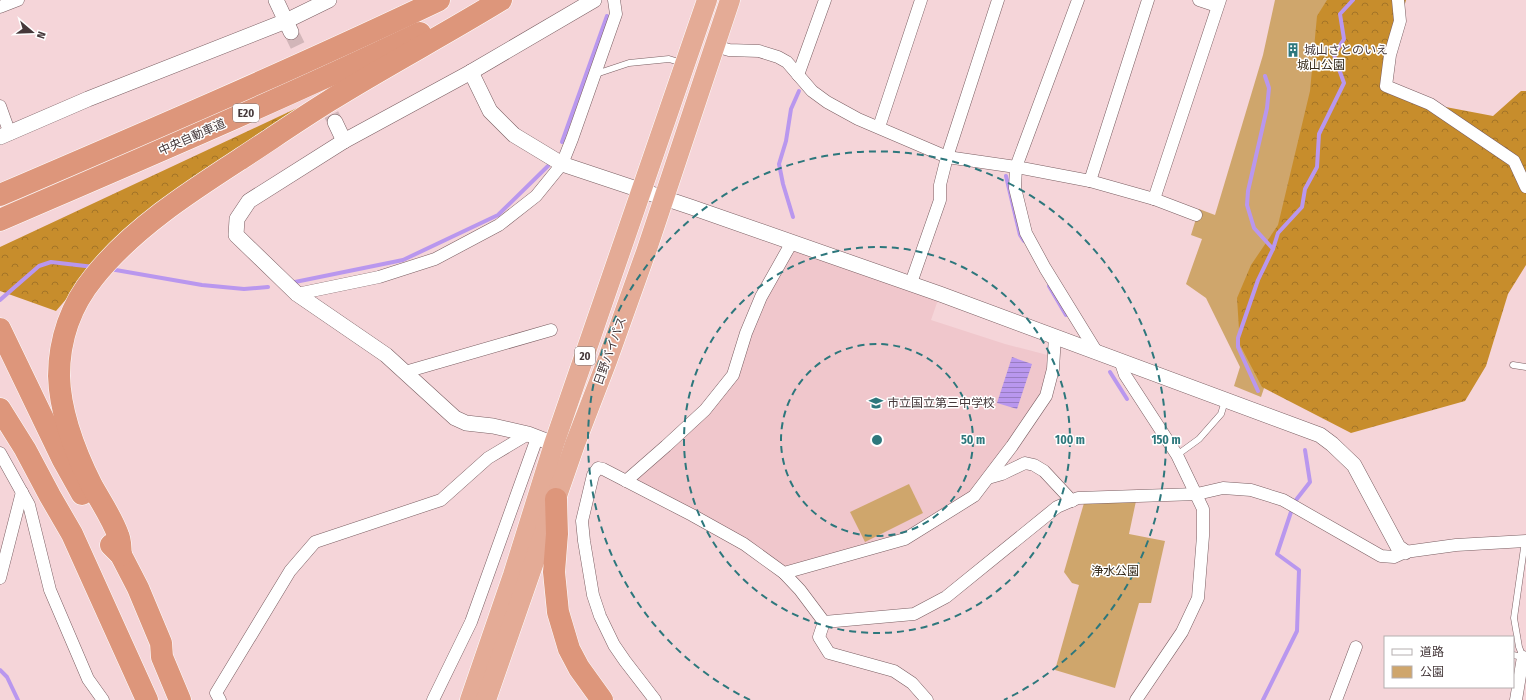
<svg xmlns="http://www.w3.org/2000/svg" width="1526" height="700" font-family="'Fira Sans Condensed','Noto Sans JP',sans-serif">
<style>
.built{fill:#f0c7cc}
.green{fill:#cfa66c}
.forest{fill:url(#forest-crowns)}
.water{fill:url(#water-rules)}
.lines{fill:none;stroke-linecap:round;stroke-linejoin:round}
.stream{stroke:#b997ee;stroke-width:4}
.tertiary-tunnel{stroke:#d2b6b9;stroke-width:15;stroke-dasharray:15 8;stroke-linecap:butt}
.service-casing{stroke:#7a5e62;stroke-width:7}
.minor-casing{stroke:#7a5e62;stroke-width:13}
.tertiary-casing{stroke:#7a5e62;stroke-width:16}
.trunk-casing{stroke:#fff;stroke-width:21}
.motorway-casing{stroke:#fff;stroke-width:23}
.service{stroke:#fff;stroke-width:6}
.minor{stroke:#fff;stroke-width:12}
.tertiary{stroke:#fff;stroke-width:15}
.trunk{stroke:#e4ab96;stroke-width:20}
.motorway{stroke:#dd967b;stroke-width:22}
.ring{fill:none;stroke:#2d777c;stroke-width:2;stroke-dasharray:7 5}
.labels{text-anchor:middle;stroke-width:3;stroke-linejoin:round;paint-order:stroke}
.shield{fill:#fff;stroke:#7d7475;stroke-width:1}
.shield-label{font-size:11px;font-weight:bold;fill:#45383a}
.poi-label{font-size:12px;fill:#45383a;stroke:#fff;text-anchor:start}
.park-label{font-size:12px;fill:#322717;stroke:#fff}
.street-label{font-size:12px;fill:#45383a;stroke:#fff}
.centre{fill:#2d777c;stroke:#fff;stroke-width:2}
.ring-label{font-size:12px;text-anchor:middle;font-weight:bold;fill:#2d777c;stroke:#fff;stroke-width:3;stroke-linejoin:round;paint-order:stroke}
</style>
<defs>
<pattern id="forest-crowns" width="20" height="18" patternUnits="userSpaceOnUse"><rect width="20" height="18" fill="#c78d2c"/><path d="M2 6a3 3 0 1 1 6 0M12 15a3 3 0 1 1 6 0" fill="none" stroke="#a37427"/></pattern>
<pattern id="water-rules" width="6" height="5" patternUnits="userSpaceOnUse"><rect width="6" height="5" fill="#b997ee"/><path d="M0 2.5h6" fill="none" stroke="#987cc2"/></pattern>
</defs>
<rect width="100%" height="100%" fill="#f5d5d9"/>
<!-- built -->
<polygon class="built" points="792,242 940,294 931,320 1005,344 1055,357 1046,396 974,496 905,539 784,573 626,481 733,375"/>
<!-- green -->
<g class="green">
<polygon points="1275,0 1387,0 1317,233 1261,397 1234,386 1240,367 1206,298 1186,284 1202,239 1191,235 1199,209 1215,215 1263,55"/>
<polygon points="909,484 923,513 865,542 850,512"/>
<polygon points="1136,501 1129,534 1165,541 1151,603 1139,603 1115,688 1055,670 1079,585 1072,583 1064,572 1084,503"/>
</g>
<!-- forest -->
<g class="forest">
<polygon points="1327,0 1406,0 1390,55 1387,87 1430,104 1493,116 1521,91 1526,91 1526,265 1508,294 1486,366 1465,401 1351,433 1262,387 1240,345 1237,298 1251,265 1278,225 1310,91 1317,16"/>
<polygon points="312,101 98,262 56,311 0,291 0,247"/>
</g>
<!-- water -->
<polygon class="water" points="1012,357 1032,364 1017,409 997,403"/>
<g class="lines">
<!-- stream -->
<g class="stream">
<polyline points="1265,76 1269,88 1267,108 1248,191 1247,205 1254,228 1273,249"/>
<polyline points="562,142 607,16"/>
<polyline points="1006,176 1020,235 1024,241"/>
<polyline points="793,217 783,184 779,164 786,141 791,109 799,91"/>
<polyline points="110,269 202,285 244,289 268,287"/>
<polyline points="295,282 403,260 498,215 548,166"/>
<polyline points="1049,286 1066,315"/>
<polyline points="0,300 39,266 51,262 94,267"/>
<polyline points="1110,372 1127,399"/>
<polyline points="1258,391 1238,347 1238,338 1258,280 1273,249 1278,233 1302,207 1305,189 1317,167 1319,134 1344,83 1334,55 1344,39 1340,14 1353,0"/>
<polyline points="1296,500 1310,482 1305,450"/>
<polyline points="0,670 7,677 18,700"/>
<polyline points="1263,700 1297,631 1299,570 1277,554 1291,512"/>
</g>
<!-- tertiary-tunnel -->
<polyline class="tertiary-tunnel" points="291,32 335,122"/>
<defs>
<g id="service">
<polyline points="596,74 629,63 669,59 682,63"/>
<polyline points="1513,365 1526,367"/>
<polyline points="1177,455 1199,439 1221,414 1225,401"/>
<polyline points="1513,655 1523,657 1519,647 1514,618 1525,541"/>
</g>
<g id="minor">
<polyline points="1078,0 1016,167 1090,181 1154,199 1196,215"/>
<polyline points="1199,0 1217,6"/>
<polyline points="1398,0 1400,21 1390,55 1386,86 1430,104 1514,161 1526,187"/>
<polyline points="0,7 18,0"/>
<polyline points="715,46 729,50 759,51 778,57 787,62 812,91 827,102 858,119 947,157 1016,167 1015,188 1026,233 1045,268 1096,351"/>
<polyline points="798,75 825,0"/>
<polyline points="0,106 10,134"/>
<polyline points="879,127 921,0"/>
<polyline points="1090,181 1148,0"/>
<polyline points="1154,199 1220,0"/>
<polyline points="911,283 940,200 940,185 947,157 998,0"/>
<polyline points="297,294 379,277 435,259 499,225 536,196 562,164 572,139 616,14 614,0"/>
<polyline points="1120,360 1125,375 1177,455 1203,509 1203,536 1198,598 1182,632 1136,700"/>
<polyline points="405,372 551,330"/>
<polyline points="0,453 29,505 50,590 88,679 103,700"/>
<polyline points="988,478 1002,474 1025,463 1034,465 1044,471 1072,501"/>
<polyline points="626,481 666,446 705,410 733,375 746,333 761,297 792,242"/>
<polyline points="784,573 800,590 824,622 914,614 946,597 1057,507 1078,498 1197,494 1223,488 1251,490 1283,500 1381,556 1394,557 1405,552 1456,545 1526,541"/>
<polyline points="0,578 22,492"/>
<polyline points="824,622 819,637 829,653 894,671 912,683 927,700"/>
<polyline points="220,700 216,693 290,571 315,542 441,500 488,458 528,434"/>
<polyline points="433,700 471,622 537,438"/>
<polyline points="655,700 625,661 614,645 600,616 593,595 584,541 582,521 593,475 598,468 603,469 692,515 744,544 784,573 905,539 974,496 1012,446 1046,396 1053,369 1055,336"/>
<polyline points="1336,700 1356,647"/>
<polyline points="1516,700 1523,657"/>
</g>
<g id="tertiary">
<polyline points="276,0 291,32"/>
<polyline points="471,72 490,111 514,135 562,164 691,207 940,294 1320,435 1332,444 1354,465 1398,547 1405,552"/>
<polyline points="335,122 344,141"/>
<polyline points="0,137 88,99 286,21 329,0"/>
<polyline points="554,444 528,434 493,426 466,423 455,418 386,355 297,294 236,235 237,219 249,201 344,141 471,72 594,0"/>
</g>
<g id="trunk">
<polyline points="470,700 513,575 554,444 707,0"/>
<polyline points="486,700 575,444 607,361 646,252 730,0"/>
</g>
<g id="motorway">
<path d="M0,195C147,132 294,69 439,0"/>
<path d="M0,220C141,159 282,99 420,33"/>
<polyline points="0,329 63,460 82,494"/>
<polyline points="0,409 25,449 50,496 72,534 147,700"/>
<polyline points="556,499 557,534 554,572 558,612 569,649 579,668 602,700"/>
<polyline points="111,545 121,555 138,588 161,643 162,657 180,700"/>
<path d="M121,555C120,549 121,541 118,535C112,518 101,502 92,486C76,454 60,412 59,376C59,340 71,305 94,277C133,228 191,191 242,158C271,139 300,119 329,101C385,66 444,35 501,0"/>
</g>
</defs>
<!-- service casing -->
<use href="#service" class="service-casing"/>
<!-- minor casing -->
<use href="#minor" class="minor-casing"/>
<!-- tertiary casing -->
<use href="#tertiary" class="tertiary-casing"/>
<!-- trunk casing -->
<use href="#trunk" class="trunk-casing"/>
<!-- motorway casing -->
<use href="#motorway" class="motorway-casing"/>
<!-- service -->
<use href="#service" class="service"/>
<!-- minor -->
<use href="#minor" class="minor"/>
<!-- tertiary -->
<use href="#tertiary" class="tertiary"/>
<!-- trunk -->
<use href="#trunk" class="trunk"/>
<!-- motorway -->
<use href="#motorway" class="motorway"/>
</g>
<!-- distance rings -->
<g class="ring">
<circle cx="877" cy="440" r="96"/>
<circle cx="877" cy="440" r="193"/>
<path d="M750 700A289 289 0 1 1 1004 700"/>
</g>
<!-- icons -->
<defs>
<symbol id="building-bare" viewBox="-9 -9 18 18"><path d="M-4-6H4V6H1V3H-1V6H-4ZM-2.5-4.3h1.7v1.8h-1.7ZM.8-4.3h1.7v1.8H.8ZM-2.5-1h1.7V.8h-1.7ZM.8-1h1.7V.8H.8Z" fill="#2d777c" stroke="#fff" stroke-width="2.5" paint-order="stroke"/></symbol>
<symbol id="school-bare" viewBox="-9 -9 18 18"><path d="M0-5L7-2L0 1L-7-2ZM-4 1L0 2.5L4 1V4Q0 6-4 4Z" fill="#2d777c" stroke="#fff" stroke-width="2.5" paint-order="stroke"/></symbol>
</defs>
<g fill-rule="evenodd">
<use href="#building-bare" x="1283" y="40" width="20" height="20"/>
<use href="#school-bare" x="866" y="393" width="20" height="20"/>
</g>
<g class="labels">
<!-- shield labels -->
<g class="shield">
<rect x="233" y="104" width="26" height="18" rx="3"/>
<rect x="575" y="347" width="20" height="18" rx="3"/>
</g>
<g class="shield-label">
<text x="246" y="117">E20</text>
<text x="585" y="360">20</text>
</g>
<!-- poi labels -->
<g class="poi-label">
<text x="1304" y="54">城山さとのいえ</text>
<text x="887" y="407">市立国立第三中学校</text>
</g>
<!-- park labels -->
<g class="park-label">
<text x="1321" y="69">城山公園</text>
<text x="1115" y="575">浄水公園</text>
</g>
<!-- street labels -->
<g class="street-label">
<text transform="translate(192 137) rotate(-24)" y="4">中央自動車道</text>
<text transform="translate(610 351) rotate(-70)" y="4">日野バイパス</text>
</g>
</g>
<circle cx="877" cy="440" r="6" class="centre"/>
<g class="ring-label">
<text x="973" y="444">50 m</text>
<text x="1070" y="444">100 m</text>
<text x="1166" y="444">150 m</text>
</g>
<!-- legend -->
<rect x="1384" y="636" width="130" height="52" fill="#ffffff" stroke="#b5afb0"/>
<rect x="1392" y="649" width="20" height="6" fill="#ffffff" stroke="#b5afb0"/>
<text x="1420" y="656" font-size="12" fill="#45383a">道路</text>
<rect x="1392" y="666" width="20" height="12" fill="#cfa66c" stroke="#b5afb0"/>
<text x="1420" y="676" font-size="12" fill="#45383a">公園</text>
<!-- north arrow -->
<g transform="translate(32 32) rotate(109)" stroke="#ffffff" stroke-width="3" paint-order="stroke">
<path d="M0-3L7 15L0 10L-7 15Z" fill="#45383a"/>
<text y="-6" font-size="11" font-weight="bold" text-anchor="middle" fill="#45383a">N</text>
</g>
</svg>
